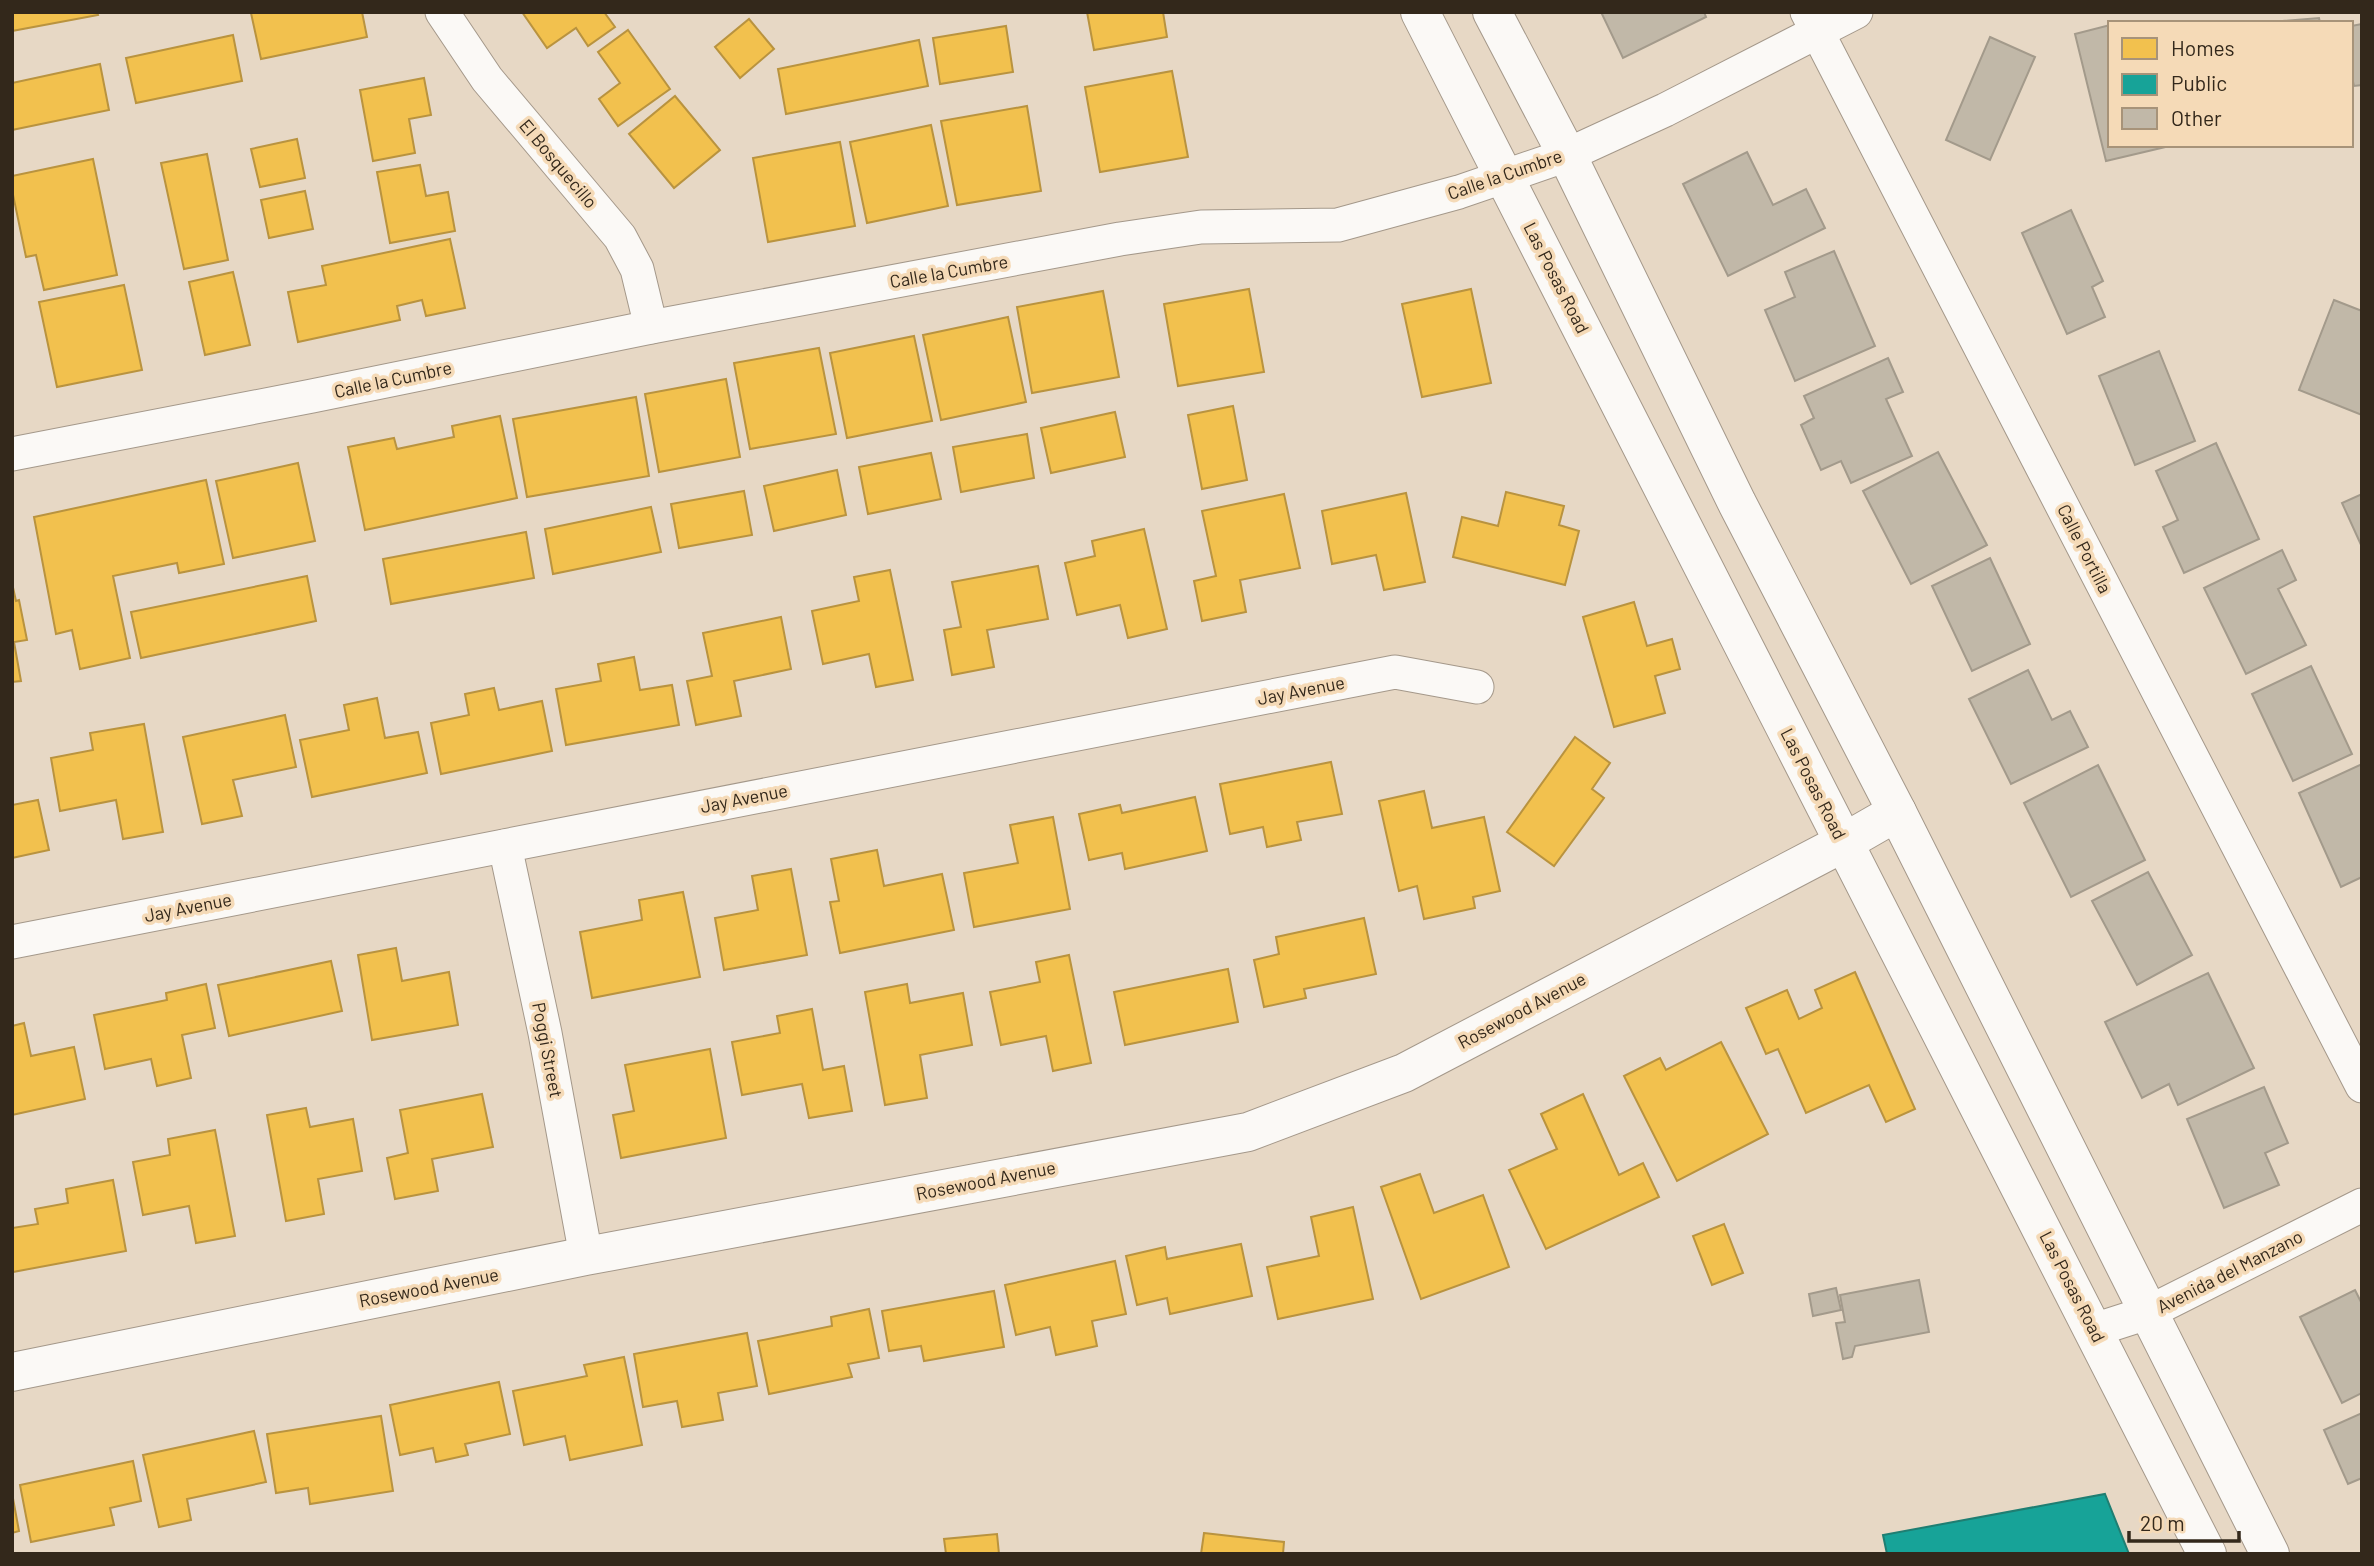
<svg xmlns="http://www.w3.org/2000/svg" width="2374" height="1566" font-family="Barlow,sans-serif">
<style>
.homes{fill:#f2c14e;stroke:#b9933f;stroke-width:2}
.public{fill:#17a398;stroke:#1f7e72;stroke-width:2}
.building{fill:#c1b8a8;stroke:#a39a8b;stroke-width:2}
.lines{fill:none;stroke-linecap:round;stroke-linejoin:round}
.minor-casing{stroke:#a4988a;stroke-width:35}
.secondary-casing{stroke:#a4988a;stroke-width:40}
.minor{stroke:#fbf9f6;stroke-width:33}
.secondary{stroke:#fbf9f6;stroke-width:38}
.labels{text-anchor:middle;stroke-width:7;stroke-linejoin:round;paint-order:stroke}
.street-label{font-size:18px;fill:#33281b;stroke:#f5dab7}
</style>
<rect width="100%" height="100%" fill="#e7d8c5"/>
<!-- homes -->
<g class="homes">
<polygon points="12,12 97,12 98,15 12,31"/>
<polygon points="257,12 362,12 367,37 261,59 251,13"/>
<polygon points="522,12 604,12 615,27 588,46 576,28 547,48"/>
<polygon points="1087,12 1163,12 1167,37 1094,50"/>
<polygon points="749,19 774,49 740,78 715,47"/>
<polygon points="1006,26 1013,72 940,84 933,38"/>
<polygon points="628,30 670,89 618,126 599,99 620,83 598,52"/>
<polygon points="233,35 242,81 136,103 126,58"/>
<polygon points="919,40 928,86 786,114 778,69"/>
<polygon points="100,64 109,110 12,130 12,83"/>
<polygon points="1172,71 1188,157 1100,172 1085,87"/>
<polygon points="424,78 431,115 409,119 415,153 373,161 360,90"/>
<polygon points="675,96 720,150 674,188 629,134"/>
<polygon points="1027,106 1041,191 957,205 941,121"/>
<polygon points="931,125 948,206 867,223 850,142"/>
<polygon points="297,139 305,178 260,187 251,149"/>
<polygon points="840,142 855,226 768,242 753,158"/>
<polygon points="207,154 228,260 184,269 161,163"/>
<polygon points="93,159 117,275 44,290 36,255 26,257 12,190 12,176"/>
<polygon points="420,165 426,196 448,192 455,231 390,243 377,172"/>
<polygon points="305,191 313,229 269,238 261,200"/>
<polygon points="450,239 465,308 426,316 422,300 397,306 400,320 298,342 288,292 326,285 322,266"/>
<polygon points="233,272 250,345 205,355 189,282"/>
<polygon points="124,285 142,370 57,387 39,302"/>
<polygon points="1249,289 1264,372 1178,386 1164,304"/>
<polygon points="1471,289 1491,383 1422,397 1402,304"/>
<polygon points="1103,291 1119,377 1032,393 1017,307"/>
<polygon points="1008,317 1026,402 941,420 923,335"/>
<polygon points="914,336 932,421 847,438 830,353"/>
<polygon points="819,348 836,434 750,449 734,363"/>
<polygon points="726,379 740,457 659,472 645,394"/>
<polygon points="636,397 649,476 527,497 513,419"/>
<polygon points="1233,406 1247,480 1202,489 1188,415"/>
<polygon points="1115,412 1125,457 1051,473 1041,428"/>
<polygon points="500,416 517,498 365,530 348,447 394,438 397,449 454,437 452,426"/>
<polygon points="1027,434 1034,478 961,492 953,447"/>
<polygon points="931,453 941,499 868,514 859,467"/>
<polygon points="298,463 315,541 233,558 216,481"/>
<polygon points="837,470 846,515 774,531 764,486"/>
<polygon points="206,480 224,564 179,573 177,563 113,576 130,658 80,669 72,630 56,634 34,517"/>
<polygon points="744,491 752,535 679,548 671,504"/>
<polygon points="1506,492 1564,506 1559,525 1579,531 1565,585 1453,557 1462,517 1498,526"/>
<polygon points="1406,493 1425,582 1384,590 1376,555 1332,564 1322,511"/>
<polygon points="1284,494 1300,568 1240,580 1246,612 1202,621 1194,581 1216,576 1202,511"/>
<polygon points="651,507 661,552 553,574 545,529"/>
<polygon points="1144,529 1167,629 1128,638 1120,605 1077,615 1065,563 1095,556 1092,541"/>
<polygon points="526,532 534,578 391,604 383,559"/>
<polygon points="1038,566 1048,619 987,630 994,667 952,675 944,630 961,627 952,582"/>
<polygon points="890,570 913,680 876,687 869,654 823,664 812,611 859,601 854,577"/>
<polygon points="307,576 316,621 141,658 131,612"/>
<polygon points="12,583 16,601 19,600 27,640 14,642 21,681 12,682"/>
<polygon points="1634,602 1647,646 1672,639 1680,669 1655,676 1665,713 1614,727 1583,617"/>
<polygon points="781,617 791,669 734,681 741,716 696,725 687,681 712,676 703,633"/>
<polygon points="634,657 640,690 672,685 679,725 566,745 556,689 601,681 598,664"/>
<polygon points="494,688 499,710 542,701 552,751 441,774 431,723 469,715 465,694"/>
<polygon points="377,698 385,738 418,732 427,773 312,797 300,740 349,730 344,705"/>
<polygon points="285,715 296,767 233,780 242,816 202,824 183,737"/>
<polygon points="144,724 163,832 123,839 116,800 60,811 51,758 93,750 90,733"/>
<polygon points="1575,737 1610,763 1592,789 1604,798 1554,866 1507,832"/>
<polygon points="1331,762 1342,814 1297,822 1301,840 1267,847 1263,827 1230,834 1220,784"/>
<polygon points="1424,791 1432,828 1484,817 1500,891 1473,897 1475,908 1424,919 1417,886 1399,891 1379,801"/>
<polygon points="1195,797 1207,851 1125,869 1122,853 1089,860 1079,814 1120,805 1122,813"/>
<polygon points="38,800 49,850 12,858 12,805"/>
<polygon points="1053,817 1070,909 974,927 964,873 1018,863 1010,825"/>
<polygon points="877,850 884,886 942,874 954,930 840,953 830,902 839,901 831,859"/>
<polygon points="791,869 807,955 724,970 715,918 758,910 752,876"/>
<polygon points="683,892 700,977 592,998 580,932 642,920 639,900"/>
<polygon points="1364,918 1376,974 1304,989 1306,998 1264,1007 1254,960 1279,954 1276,937"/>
<polygon points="396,948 402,981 449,972 458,1025 372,1040 358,955"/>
<polygon points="1069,955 1091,1063 1053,1071 1046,1036 1001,1045 990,992 1040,982 1036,962"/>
<polygon points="331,961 342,1011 229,1036 218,985"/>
<polygon points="1228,969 1238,1022 1125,1045 1114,992"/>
<polygon points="1855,972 1915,1109 1886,1122 1869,1085 1806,1113 1778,1049 1766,1054 1746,1008 1787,990 1799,1019 1822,1008 1815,990"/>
<polygon points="206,984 215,1028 182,1035 191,1078 157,1086 151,1059 105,1069 94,1015 167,1000 166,993"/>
<polygon points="907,984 910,1003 963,993 972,1045 920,1055 927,1098 885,1105 865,992"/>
<polygon points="812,1009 823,1070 844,1066 852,1111 809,1118 802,1084 742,1095 732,1042 780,1033 777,1016"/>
<polygon points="24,1023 31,1056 74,1047 85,1099 12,1115 12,1026"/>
<polygon points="1721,1042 1768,1134 1677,1181 1624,1076 1660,1058 1666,1070"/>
<polygon points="710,1049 726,1138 621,1158 613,1115 634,1111 625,1065"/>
<polygon points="482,1094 493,1147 432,1159 438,1191 395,1199 387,1158 408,1153 400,1110"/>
<polygon points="1583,1094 1619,1175 1643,1163 1659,1197 1546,1249 1509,1170 1557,1149 1541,1114"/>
<polygon points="306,1108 310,1127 353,1119 362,1171 318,1179 324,1214 286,1221 267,1115"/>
<polygon points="215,1130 235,1236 196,1243 189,1206 143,1215 133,1162 170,1155 168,1139"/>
<polygon points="1420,1174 1434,1213 1483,1195 1509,1267 1421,1299 1381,1187"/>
<polygon points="113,1180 126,1251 13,1272 12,1228 38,1224 35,1209 68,1203 66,1189"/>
<polygon points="1353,1207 1373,1299 1278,1319 1267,1267 1319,1256 1311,1217"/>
<polygon points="1724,1224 1743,1273 1712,1285 1693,1236"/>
<polygon points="1241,1244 1252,1296 1170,1314 1167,1298 1137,1305 1126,1256 1165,1247 1167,1259"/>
<polygon points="1115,1261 1126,1314 1092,1321 1097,1346 1056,1355 1050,1327 1016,1335 1005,1285"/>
<polygon points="994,1291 1004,1347 924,1361 921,1346 889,1351 882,1311"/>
<polygon points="869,1309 879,1358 848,1364 852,1377 769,1394 758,1341 832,1326 831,1317"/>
<polygon points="747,1333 757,1386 718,1393 723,1420 682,1427 677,1401 643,1407 634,1354"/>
<polygon points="624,1357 642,1445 570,1460 565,1436 524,1445 513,1391 587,1376 584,1365"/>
<polygon points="499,1382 510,1434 465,1444 468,1455 436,1462 433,1448 400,1455 390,1405"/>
<polygon points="381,1416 393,1491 310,1504 308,1488 276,1493 267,1434"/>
<polygon points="254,1431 266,1482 187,1499 191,1520 159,1527 143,1455"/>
<polygon points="133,1461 141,1501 110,1508 114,1525 31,1542 20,1485"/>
<polygon points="12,1493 19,1531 12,1533"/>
<polygon points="1204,1533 1284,1542 1283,1554 1201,1554"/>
<polygon points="997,1534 999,1554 946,1554 944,1539"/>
</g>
<!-- public -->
<polygon class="public" points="2105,1494 2129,1554 1887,1554 1883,1535"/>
<!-- building -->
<g class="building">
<polygon points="1601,12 1704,12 1706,17 1623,58"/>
<polygon points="2319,18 2320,23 2259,23"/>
<polygon points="2362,24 2362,85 2354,86 2351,73 2351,26"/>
<polygon points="2110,25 2110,145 2174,145 2106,161 2075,34"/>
<polygon points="1990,37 2035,57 1990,160 1946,140"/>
<polygon points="1747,152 1773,205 1806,189 1825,228 1728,276 1683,184"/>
<polygon points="2071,210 2103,281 2092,287 2105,317 2067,334 2022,233"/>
<polygon points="1834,251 1875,346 1795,381 1765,310 1795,297 1785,272"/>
<polygon points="2334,300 2362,311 2362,415 2299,390"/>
<polygon points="2159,351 2195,441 2135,465 2099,376"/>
<polygon points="1888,358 1903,392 1886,399 1912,456 1851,483 1841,461 1821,470 1801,425 1814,418 1804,396"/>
<polygon points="2216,443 2259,539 2184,573 2163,527 2178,520 2156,471"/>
<polygon points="1938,452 1987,545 1911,584 1863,491"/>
<polygon points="2362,494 2362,547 2342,503"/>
<polygon points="2282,550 2296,580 2278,589 2306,645 2246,674 2204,588"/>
<polygon points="1990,558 2030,644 1972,671 1932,586"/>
<polygon points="2311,666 2352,754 2293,781 2252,694"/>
<polygon points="2028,670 2052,720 2070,711 2088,747 2011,784 1969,699"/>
<polygon points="2362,764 2362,877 2341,887 2299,793"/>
<polygon points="2098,765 2145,860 2071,897 2024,803"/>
<polygon points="2148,872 2192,955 2137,985 2092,901"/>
<polygon points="2208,973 2254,1068 2178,1105 2169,1084 2142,1098 2105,1022"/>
<polygon points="2264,1087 2288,1143 2265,1153 2279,1185 2224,1208 2187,1119"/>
<polygon points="1919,1280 1929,1332 1855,1346 1852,1357 1843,1359 1836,1323 1845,1322 1840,1295"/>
<polygon points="1836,1288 1841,1310 1813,1316 1809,1294"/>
<polygon points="2355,1290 2362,1304 2362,1393 2342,1403 2300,1317"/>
<polygon points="2362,1413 2362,1478 2348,1484 2324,1430"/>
</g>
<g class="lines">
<defs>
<g id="minor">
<polyline points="442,12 487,79 620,237 637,269 651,327"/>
<polyline points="1807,12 2362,1086"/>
<polyline points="12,454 312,396 651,327 1120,239 1201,227 1338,225 1459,192 1567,155 1665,110 1856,12"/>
<polyline points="505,846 545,1033 586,1256"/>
<polyline points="12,942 1395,672 1477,687"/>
<polyline points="2094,1330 2147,1313 2362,1205"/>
</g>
<g id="secondary">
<polyline points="1420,12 2207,1554"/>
<polyline points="1492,12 1567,155 1737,503 1897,812 2270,1554"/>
<polyline points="12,1372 586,1256 1248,1132 1404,1073 1843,843 1897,812"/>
</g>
</defs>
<!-- minor casing -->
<use href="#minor" class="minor-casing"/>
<!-- secondary casing -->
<use href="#secondary" class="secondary-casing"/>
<!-- minor -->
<use href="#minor" class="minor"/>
<!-- secondary -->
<use href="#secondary" class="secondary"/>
</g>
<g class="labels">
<!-- street labels -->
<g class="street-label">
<text transform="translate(558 164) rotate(50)" y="6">El Bosquecillo</text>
<text transform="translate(1505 175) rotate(-19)" y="6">Calle la Cumbre</text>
<text transform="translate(949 272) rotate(-10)" y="6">Calle la Cumbre</text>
<text transform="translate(1556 278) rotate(63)" y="6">Las Posas Road</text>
<text transform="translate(393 380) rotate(-12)" y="6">Calle la Cumbre</text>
<text transform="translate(2084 549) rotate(63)" y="6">Calle Portilla</text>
<text transform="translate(1301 691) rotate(-11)" y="6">Jay Avenue</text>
<text transform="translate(1813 784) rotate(63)" y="6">Las Posas Road</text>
<text transform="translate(744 799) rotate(-11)" y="6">Jay Avenue</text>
<text transform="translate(188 908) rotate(-11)" y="6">Jay Avenue</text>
<text transform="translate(1522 1011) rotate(-28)" y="6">Rosewood Avenue</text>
<text transform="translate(547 1050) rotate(79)" y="6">Poggi Street</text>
<text transform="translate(986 1181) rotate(-11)" y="6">Rosewood Avenue</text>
<text transform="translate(2230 1272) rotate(-27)" y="6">Avenida del Manzano</text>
<text transform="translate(2072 1287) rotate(63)" y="6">Las Posas Road</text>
<text transform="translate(429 1288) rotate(-11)" y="6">Rosewood Avenue</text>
</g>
</g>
<!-- border -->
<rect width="2374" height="1566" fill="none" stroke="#33281b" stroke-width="28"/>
<!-- legend -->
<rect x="2108" y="21" width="245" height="126" fill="#f5dab7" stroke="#a79379" stroke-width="2"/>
<rect x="2122" y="38" width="35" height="21" fill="#f2c14e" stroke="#a79379" stroke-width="2"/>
<text x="2171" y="56" font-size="21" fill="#33281b">Homes</text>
<rect x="2122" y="74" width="35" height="21" fill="#17a398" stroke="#a79379" stroke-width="2"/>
<text x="2171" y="91" font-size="21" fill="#33281b">Public</text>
<rect x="2122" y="108" width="35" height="21" fill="#c1b8a8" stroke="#a79379" stroke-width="2"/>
<text x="2171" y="126" font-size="21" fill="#33281b">Other</text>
<!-- scale -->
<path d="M2129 1531v10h110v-10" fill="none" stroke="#33281b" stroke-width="3.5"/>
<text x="2140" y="1531" font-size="21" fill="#33281b" stroke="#f5dab7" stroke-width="5" paint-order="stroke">20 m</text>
</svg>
